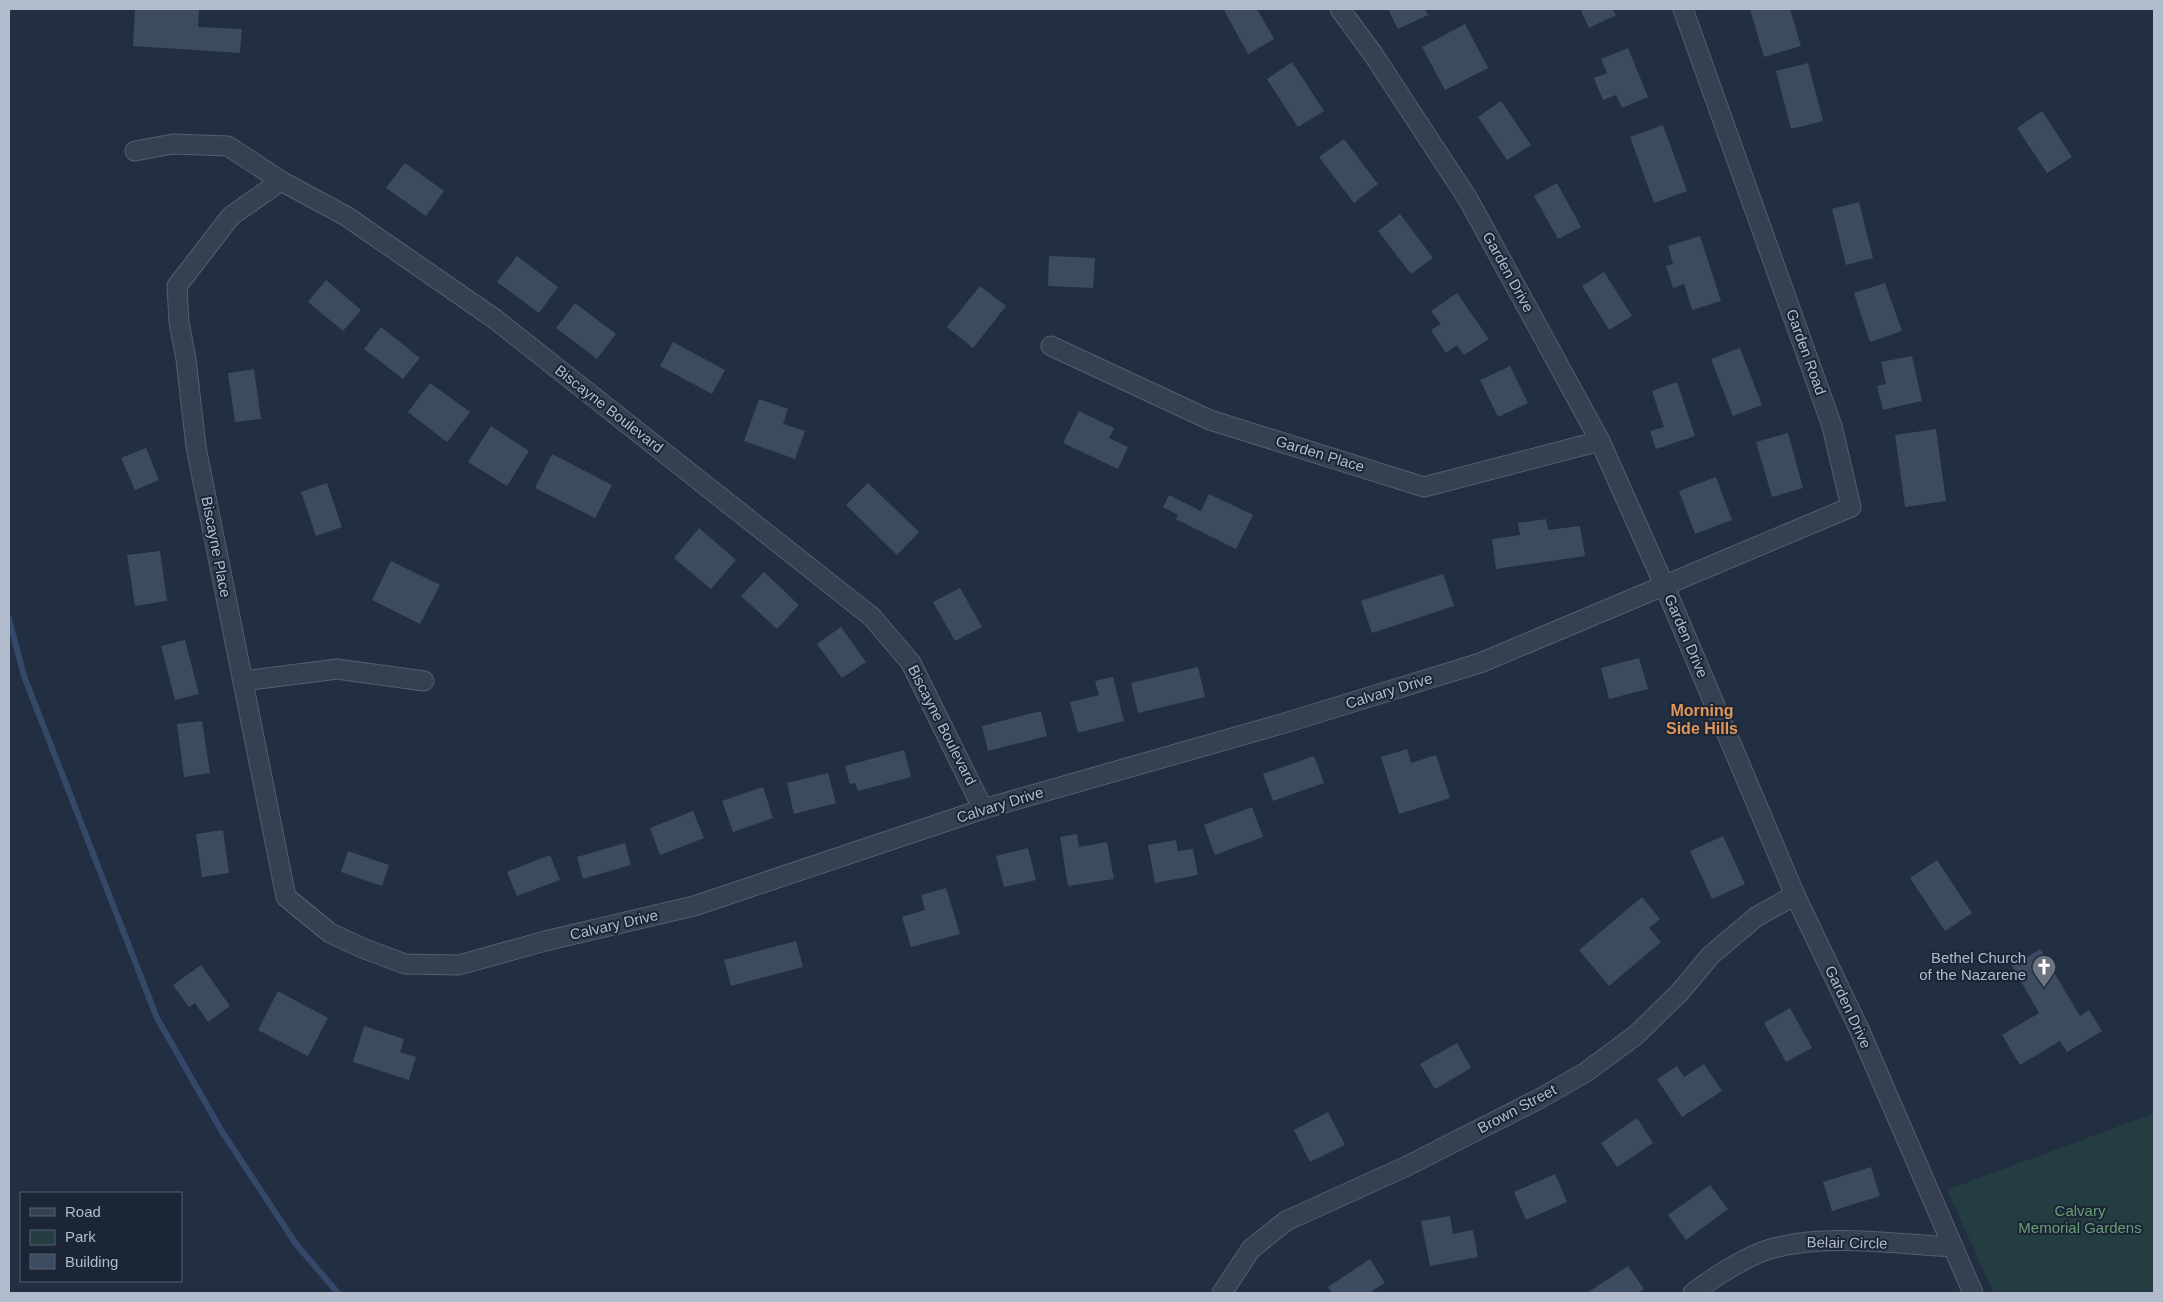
<svg xmlns="http://www.w3.org/2000/svg" width="2163" height="1302" font-family="Arial,sans-serif">
<style>
.green{fill:#243d42}
.lines{fill:none;stroke-linecap:round;stroke-linejoin:round}
.stream{stroke:#34496a;stroke-width:6}
.building{fill:#3d4b61}
.minor-casing{stroke:#545e6e;stroke-width:21}
.minor{stroke:#364050;stroke-width:19}
.labels{text-anchor:middle;stroke-width:4;stroke-linejoin:round;paint-order:stroke}
.street-label{font-size:15px;fill:#b2bbcb;stroke:#1b2535}
.poi-label{font-size:15px;fill:#b2bbcb;stroke:#1b2535;text-anchor:end}
.park-label{font-size:15px;fill:#679f75;stroke:#1b2535}
.neighbourhood-label{font-size:16px;font-weight:bold;fill:#e09659;stroke:#1b2535}
</style>
<rect width="100%" height="100%" fill="#222e41"/>
<!-- green -->
<polygon class="green" points="2154,1113 2154,1293 1994,1293 1947,1190"/>
<g class="lines">
<!-- stream -->
<polyline class="stream" points="9,619 24,676 157,1018 221,1130 296,1244 338,1293"/>
</g>
<!-- building -->
<g class="building">
<polygon points="135,9 199,9 198,27 242,29 240,53 133,46"/>
<polygon points="1227,9 1257,9 1274,39 1248,54 1224,10"/>
<polygon points="1388,9 1425,9 1428,15 1398,29"/>
<polygon points="1580,9 1612,9 1616,15 1589,28"/>
<polygon points="1750,9 1790,9 1801,46 1764,57"/>
<polygon points="1465,24 1488,68 1445,90 1422,47"/>
<polygon points="1628,48 1648,97 1622,108 1616,95 1603,100 1594,78 1607,73 1601,59"/>
<polygon points="1292,62 1324,111 1298,127 1267,79"/>
<polygon points="1808,63 1823,121 1791,129 1776,71"/>
<polygon points="1501,101 1531,145 1507,160 1478,117"/>
<polygon points="2042,111 2072,157 2047,173 2017,128"/>
<polygon points="1663,125 1687,191 1654,203 1630,137"/>
<polygon points="1344,139 1378,184 1354,203 1319,157"/>
<polygon points="405,163 444,191 426,216 386,188"/>
<polygon points="1557,183 1581,227 1558,239 1534,196"/>
<polygon points="1859,202 1873,258 1846,265 1832,209"/>
<polygon points="1400,214 1433,258 1411,274 1378,231"/>
<polygon points="1700,236 1721,301 1692,310 1684,284 1673,288 1666,266 1673,264 1668,246"/>
<polygon points="517,256 558,287 539,313 497,282"/>
<polygon points="1049,256 1095,258 1093,288 1048,286"/>
<polygon points="1604,272 1632,316 1609,330 1582,286"/>
<polygon points="326,280 361,310 343,331 308,302"/>
<polygon points="1885,283 1902,331 1870,342 1854,293"/>
<polygon points="980,286 1006,306 973,348 947,327"/>
<polygon points="1457,293 1489,339 1464,355 1457,345 1446,353 1431,330 1441,324 1431,311"/>
<polygon points="575,303 616,334 597,359 556,328"/>
<polygon points="381,327 420,358 403,379 364,349"/>
<polygon points="673,342 725,370 712,394 660,366"/>
<polygon points="1740,348 1762,405 1733,416 1711,359"/>
<polygon points="1912,356 1922,401 1883,410 1877,386 1886,384 1881,362"/>
<polygon points="1510,366 1528,403 1498,417 1480,380"/>
<polygon points="254,369 261,419 235,422 228,373"/>
<polygon points="1677,382 1695,436 1656,449 1650,431 1664,427 1652,391"/>
<polygon points="430,383 470,412 447,442 408,412"/>
<polygon points="759,399 788,409 783,424 805,431 795,459 744,441"/>
<polygon points="1079,411 1114,428 1109,438 1128,447 1118,469 1063,443"/>
<polygon points="491,426 529,451 507,486 468,462"/>
<polygon points="1936,429 1946,501 1905,507 1895,435"/>
<polygon points="1788,433 1803,488 1772,497 1756,442"/>
<polygon points="146,448 159,480 135,490 121,458"/>
<polygon points="552,454 612,485 595,518 535,488"/>
<polygon points="1716,477 1732,520 1695,534 1679,491"/>
<polygon points="327,483 342,527 316,536 301,492"/>
<polygon points="868,483 919,532 897,555 846,505"/>
<polygon points="1209,494 1253,515 1236,549 1176,519 1178,515 1163,507 1169,495 1201,511"/>
<polygon points="1546,519 1548,530 1580,526 1585,556 1496,569 1492,539 1520,535 1518,523"/>
<polygon points="699,528 736,560 711,589 674,558"/>
<polygon points="160,551 167,601 135,606 127,555"/>
<polygon points="391,561 440,585 420,624 372,600"/>
<polygon points="764,572 799,605 777,629 741,596"/>
<polygon points="1443,574 1454,606 1372,633 1361,601"/>
<polygon points="960,588 982,627 955,641 933,602"/>
<polygon points="841,627 866,662 842,678 817,644"/>
<polygon points="185,640 199,694 175,700 161,646"/>
<polygon points="1639,658 1648,689 1609,699 1601,668"/>
<polygon points="1198,667 1205,697 1138,713 1131,683"/>
<polygon points="1113,677 1124,721 1078,733 1070,702 1099,695 1095,681"/>
<polygon points="1041,711 1047,736 988,751 982,726"/>
<polygon points="202,721 210,773 184,777 177,724"/>
<polygon points="1407,749 1411,763 1436,755 1450,798 1399,814 1381,757"/>
<polygon points="904,750 911,777 858,791 855,783 850,784 845,766"/>
<polygon points="1314,756 1324,783 1273,801 1263,774"/>
<polygon points="828,773 836,803 794,814 787,783"/>
<polygon points="763,787 773,818 733,832 722,801"/>
<polygon points="1252,807 1263,837 1215,855 1204,825"/>
<polygon points="693,811 704,838 660,855 650,828"/>
<polygon points="223,830 229,873 202,877 196,834"/>
<polygon points="1077,834 1079,847 1107,842 1114,879 1068,886 1060,837"/>
<polygon points="1723,836 1745,884 1712,899 1690,851"/>
<polygon points="1176,840 1178,851 1193,849 1198,875 1155,883 1148,845"/>
<polygon points="625,843 631,865 583,879 577,857"/>
<polygon points="1028,848 1036,880 1004,887 996,856"/>
<polygon points="348,851 389,865 382,886 341,872"/>
<polygon points="550,855 560,880 517,896 507,872"/>
<polygon points="1937,860 1972,913 1945,931 1910,878"/>
<polygon points="946,888 960,934 911,947 902,917 925,910 921,895"/>
<polygon points="1642,897 1660,919 1649,928 1661,942 1609,986 1579,950"/>
<polygon points="796,941 803,967 731,986 724,960"/>
<polygon points="2040,949 2080,1016 2089,1010 2102,1031 2067,1052 2060,1041 2020,1065 2002,1035 2039,1013 2012,966"/>
<polygon points="201,965 230,1006 208,1022 195,1003 189,1007 173,985"/>
<polygon points="278,991 328,1018 308,1056 258,1030"/>
<polygon points="1790,1008 1812,1048 1786,1062 1764,1023"/>
<polygon points="364,1026 404,1039 400,1052 416,1057 409,1080 353,1062"/>
<polygon points="1457,1043 1471,1068 1435,1089 1420,1064"/>
<polygon points="1704,1064 1722,1091 1682,1117 1657,1079 1677,1066 1684,1077"/>
<polygon points="1328,1112 1345,1145 1310,1162 1294,1130"/>
<polygon points="1637,1118 1653,1143 1617,1167 1601,1143"/>
<polygon points="1871,1167 1880,1196 1832,1211 1823,1182"/>
<polygon points="1555,1174 1567,1202 1526,1220 1514,1192"/>
<polygon points="1710,1185 1728,1209 1686,1240 1668,1215"/>
<polygon points="1450,1216 1453,1234 1473,1230 1478,1257 1430,1266 1421,1221"/>
<polygon points="1370,1259 1385,1283 1369,1293 1332,1293 1328,1287"/>
<polygon points="1628,1266 1644,1289 1638,1293 1587,1293"/>
</g>
<g class="lines">
<defs>
<g id="minor">
<polyline points="1340,9 1373,54 1468,199 1600,441 1665,587 1795,895 1859,1029 1973,1293"/>
<polyline points="135,151 173,144 228,146 281,181 346,216 495,319 872,617 911,663 983,809"/>
<polyline points="281,181 231,216 177,286 179,322 186,359 196,447 286,897 330,933 365,949 405,964 459,965 545,941 694,906 983,809 1288,722 1480,663 1851,507 1832,426 1683,9"/>
<polyline points="1051,346 1210,420 1424,487 1600,441"/>
<polyline points="243,681 337,669 424,681"/>
<polyline points="1222,1293 1251,1249 1286,1221 1407,1166 1539,1099 1586,1072 1636,1035 1680,992 1711,955 1756,917 1795,895"/>
<path d="M1693,1293C1712,1278 1747,1256 1770,1249C1826,1233 1895,1244 1953,1247"/>
</g>
</defs>
<!-- minor casing -->
<use href="#minor" class="minor-casing"/>
<!-- minor -->
<use href="#minor" class="minor"/>
</g>
<!-- icons -->
<defs>
<symbol id="church-pin" viewBox="-11 -11 22 30"><path d="M0 17L-7.5 6A9.5 9.5 0 1 1 7.5 6Z" fill="#6b7280" stroke="#1b2535"/><path d="M-1.2-6h2.4v3.5h3.3v2.4h-3.3V6h-2.4V-.1h-3.3v-2.4h3.3Z" fill="#fff"/></symbol>
</defs>
<g fill-rule="evenodd">
<use href="#church-pin" x="2030" y="953" width="28" height="38"/>
</g>
<g class="labels">
<!-- street labels -->
<g class="street-label">
<text transform="translate(1508 272) rotate(61)" y="5">Garden Drive</text>
<text transform="translate(1806 352) rotate(70)" y="5">Garden Road</text>
<text transform="translate(609 409) rotate(38)" y="5">Biscayne Boulevard</text>
<text transform="translate(1320 454) rotate(17)" y="5">Garden Place</text>
<text transform="translate(216 547) rotate(79)" y="5">Biscayne Place</text>
<text transform="translate(1686 636) rotate(67)" y="5">Garden Drive</text>
<text transform="translate(1389 691) rotate(-17)" y="5">Calvary Drive</text>
<text transform="translate(942 725) rotate(63)" y="5">Biscayne Boulevard</text>
<text transform="translate(1000 805) rotate(-17)" y="5">Calvary Drive</text>
<text transform="translate(614 925) rotate(-13)" y="5">Calvary Drive</text>
<text transform="translate(1848 1007) rotate(65)" y="5">Garden Drive</text>
<text transform="translate(1517 1109) rotate(-28)" y="5">Brown Street</text>
<text transform="translate(1847 1243) rotate(1)" y="5">Belair Circle</text>
</g>
<!-- poi labels -->
<g class="poi-label">
<text x="2026" y="963">Bethel Church<tspan x="2026" dy="17">of the Nazarene</tspan></text>
</g>
<!-- park labels -->
<g class="park-label">
<text x="2080" y="1216">Calvary<tspan x="2080" dy="17">Memorial Gardens</tspan></text>
</g>
<!-- neighbourhood labels -->
<g class="neighbourhood-label">
<text x="1702" y="716">Morning<tspan x="1702" dy="18">Side Hills</tspan></text>
</g>
</g>
<!-- border -->
<rect width="2163" height="1302" fill="none" stroke="#b2bbcb" stroke-width="20"/>
<!-- legend -->
<rect x="20" y="1192" width="162" height="90" fill="#1b2535" stroke="#576171"/>
<rect x="30" y="1208" width="25" height="8" fill="#364050" stroke="#576171"/>
<text x="65" y="1217" font-size="15" fill="#b2bbcb">Road</text>
<rect x="30" y="1230" width="25" height="15" fill="#243d42" stroke="#576171"/>
<text x="65" y="1242" font-size="15" fill="#b2bbcb">Park</text>
<rect x="30" y="1254" width="25" height="15" fill="#3d4b61" stroke="#576171"/>
<text x="65" y="1267" font-size="15" fill="#b2bbcb">Building</text>
</svg>
